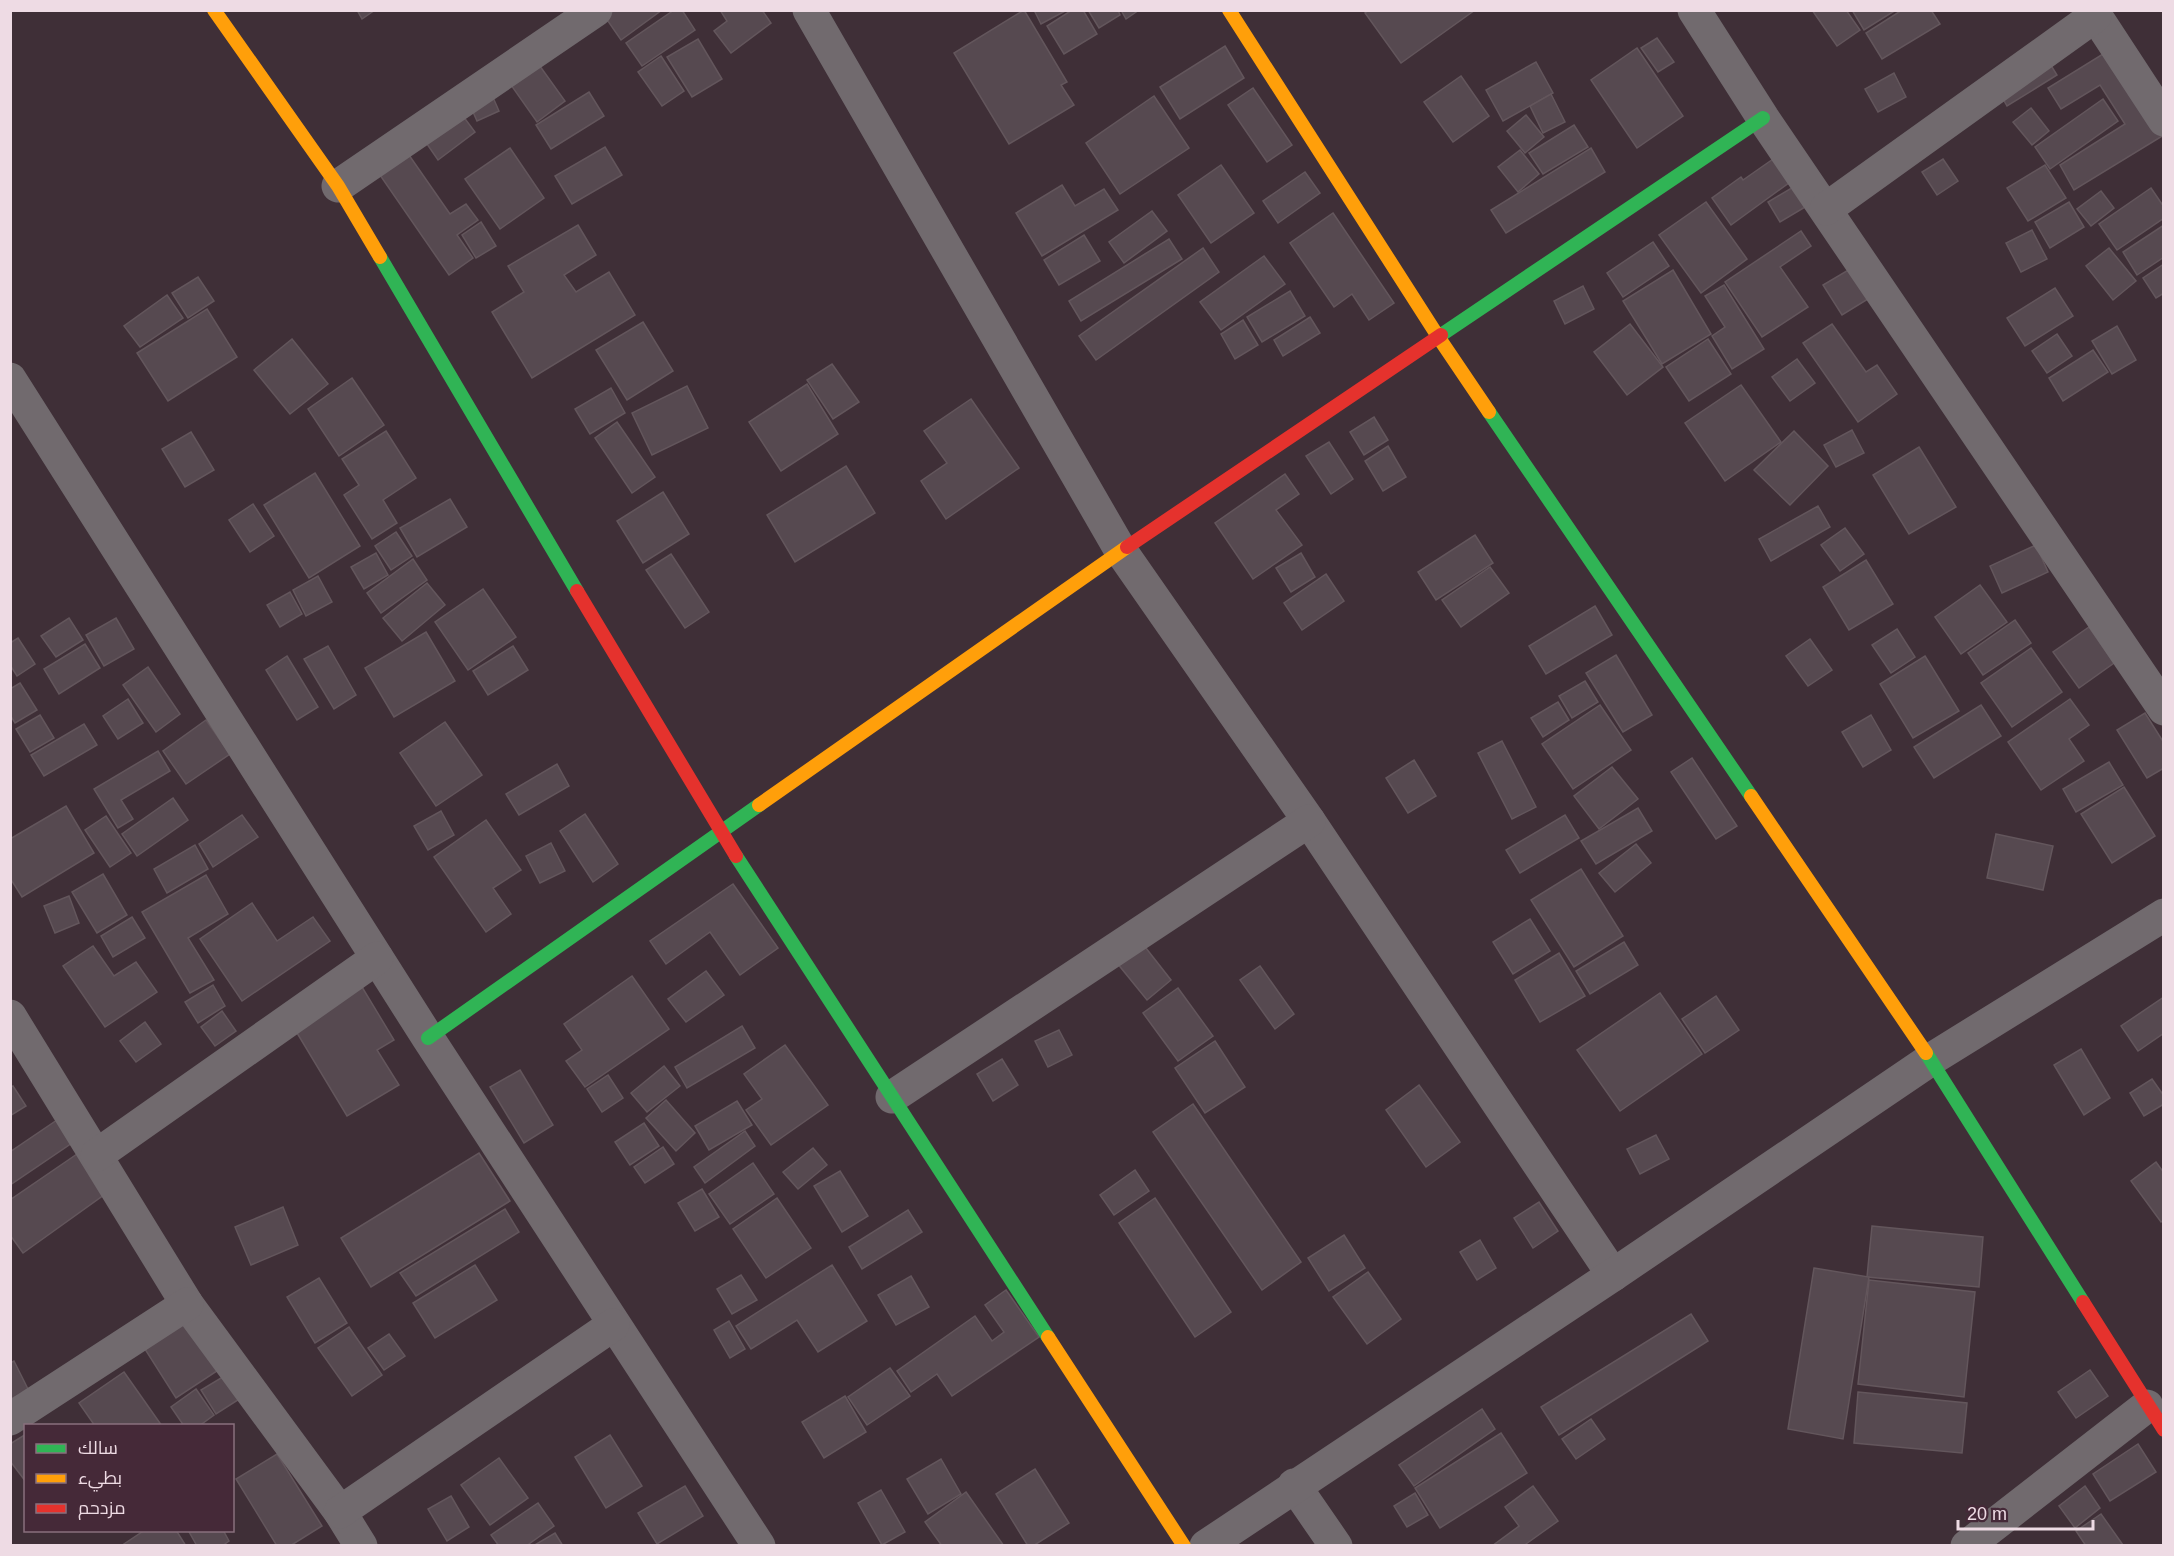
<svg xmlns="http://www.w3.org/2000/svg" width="2174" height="1556" font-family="Helvetica,Cairo,sans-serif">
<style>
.building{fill:#564950;stroke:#63565c;stroke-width:1.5}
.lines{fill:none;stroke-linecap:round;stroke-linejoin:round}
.street{stroke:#716a6e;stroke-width:33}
.fast{stroke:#30b455;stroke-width:14}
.slow{stroke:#ff9f0a;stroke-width:14}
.jam{stroke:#e5322d;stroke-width:14}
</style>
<rect width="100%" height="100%" fill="#3f2f37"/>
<!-- building -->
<g class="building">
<polygon points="357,10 375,10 362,19"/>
<polygon points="608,10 662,10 621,40 603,14"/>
<polygon points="674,10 682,10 695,30 642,66 626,43"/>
<polygon points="720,10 762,10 771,23 731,53 714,31 727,21"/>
<polygon points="1024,10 1067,82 1061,85 1074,105 1009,144 954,53"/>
<polygon points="1034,10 1067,10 1041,24"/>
<polygon points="1072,10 1083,10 1097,34 1064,54 1047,26"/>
<polygon points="1088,10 1118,10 1120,15 1099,28"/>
<polygon points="1121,10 1139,10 1126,19"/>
<polygon points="1369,10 1475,10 1401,63 1365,13"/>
<polygon points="1812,10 1846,10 1860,30 1837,46"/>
<polygon points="1852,10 1896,10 1864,30"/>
<polygon points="1902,10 1931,10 1940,24 1882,59 1866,33"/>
<polygon points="1657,38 1674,62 1658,72 1641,48"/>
<polygon points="698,39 722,79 692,97 667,57"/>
<polygon points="1225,46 1244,78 1180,119 1160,87"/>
<polygon points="1637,48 1683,116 1637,148 1591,80"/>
<polygon points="2111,49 2164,135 2074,190 2060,165 2125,124 2100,85 2061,109 2048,88"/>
<polygon points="532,55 565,101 537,122 504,75"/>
<polygon points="661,56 684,91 662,106 638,72"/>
<polygon points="2047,59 2057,75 2007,106 1998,90"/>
<polygon points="1536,62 1553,93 1503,121 1486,90"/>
<polygon points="1894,73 1906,97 1878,112 1865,89"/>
<polygon points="1461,76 1489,116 1453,142 1424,102"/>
<polygon points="488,86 499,111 477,121 466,96"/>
<polygon points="1253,88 1292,145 1267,162 1228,105"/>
<polygon points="589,92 604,116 551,149 536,125"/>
<polygon points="1551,94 1565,122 1543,133 1530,106"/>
<polygon points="1154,96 1189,148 1120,194 1086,143"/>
<polygon points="2103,99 2118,121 2050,169 2035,147"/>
<polygon points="457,108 475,132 438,160 420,134"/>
<polygon points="2031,108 2049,131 2032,145 2013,122"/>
<polygon points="1526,115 1544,137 1525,153 1507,131"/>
<polygon points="1574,125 1588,147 1543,174 1529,153"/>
<polygon points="402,145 450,214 466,204 478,220 457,235 473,258 449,275 373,165"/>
<polygon points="605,147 622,175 572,204 555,176"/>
<polygon points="510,148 544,198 500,229 465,179"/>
<polygon points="1591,148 1605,172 1506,233 1491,210"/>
<polygon points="1520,150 1539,174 1518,192 1498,167"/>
<polygon points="1776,157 1793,180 1731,225 1712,198 1741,177 1743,180"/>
<polygon points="1943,159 1958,181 1937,195 1922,172"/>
<polygon points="1221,165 1254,213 1211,243 1178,195"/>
<polygon points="2045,165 2066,198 2028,221 2007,188"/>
<polygon points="1305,172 1320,193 1278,223 1263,201"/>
<polygon points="1800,183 1812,203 1780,222 1768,202"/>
<polygon points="1062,185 1075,206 1104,189 1118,210 1042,256 1016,213"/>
<polygon points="2151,188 2164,207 2164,218 2117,250 2099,224"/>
<polygon points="2101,191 2114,208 2091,226 2077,209"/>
<polygon points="1706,202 1747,259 1701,293 1659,235"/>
<polygon points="2069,202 2084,227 2050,248 2035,222"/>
<polygon points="1152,211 1167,231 1124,263 1109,242"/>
<polygon points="1333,213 1394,303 1369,320 1352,294 1334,307 1290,243"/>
<polygon points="481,222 496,246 476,258 462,235"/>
<polygon points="578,225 596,255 564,275 576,292 609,272 635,315 532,378 492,312 524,292 508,266"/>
<polygon points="2164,225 2164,257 2137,275 2123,252"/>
<polygon points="2032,230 2047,259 2021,272 2006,243"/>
<polygon points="1801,231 1811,246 1780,267 1808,307 1762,337 1725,282"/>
<polygon points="1084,235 1100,261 1059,285 1044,260"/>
<polygon points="1169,239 1182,259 1081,321 1069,301"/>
<polygon points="1653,242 1669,266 1623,297 1607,273"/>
<polygon points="1203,248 1219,272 1096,360 1079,336"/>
<polygon points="2109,248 2136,281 2113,300 2086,266"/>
<polygon points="1264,256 1285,284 1221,330 1200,302"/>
<polygon points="2164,264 2164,293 2156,298 2143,278"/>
<polygon points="1850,269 1868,299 1842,315 1823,285"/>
<polygon points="1673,270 1711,334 1662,364 1623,301"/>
<polygon points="198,277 214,301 188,318 172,293"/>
<polygon points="1724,285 1764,349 1732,369 1712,336 1725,327 1705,296"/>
<polygon points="1583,286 1594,309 1565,324 1554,301"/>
<polygon points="2055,288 2073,316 2025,346 2007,318"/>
<polygon points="1290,291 1305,316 1262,342 1247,317"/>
<polygon points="167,295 183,318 140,347 124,326"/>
<polygon points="207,309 237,357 168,401 137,353"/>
<polygon points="1310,317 1320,333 1283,356 1274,340"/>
<polygon points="1243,320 1258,345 1235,359 1221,334"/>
<polygon points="643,322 673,371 627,400 596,350"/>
<polygon points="1630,324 1663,367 1627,395 1594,352"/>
<polygon points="1832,324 1866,372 1877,365 1897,394 1858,422 1803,343"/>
<polygon points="2117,326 2136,360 2112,374 2092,341"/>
<polygon points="2057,334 2072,356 2047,373 2032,351"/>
<polygon points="292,339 328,384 290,414 254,370"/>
<polygon points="1708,339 1731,374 1689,401 1666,367"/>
<polygon points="2093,350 2108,372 2063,401 2049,378"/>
<polygon points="1797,359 1815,383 1790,401 1772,377"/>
<polygon points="832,364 859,402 833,419 807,380"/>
<polygon points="352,378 384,425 339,456 308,409"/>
<polygon points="807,384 838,434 781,471 749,422"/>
<polygon points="1741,385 1781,442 1725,481 1685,423"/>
<polygon points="687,386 708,428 652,455 632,413"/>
<polygon points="611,388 625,413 590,434 575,409"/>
<polygon points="971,399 1019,468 946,519 921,481 947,463 924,431"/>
<polygon points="1374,417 1388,440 1364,455 1350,432"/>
<polygon points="617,422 655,477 632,493 595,438"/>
<polygon points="1852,430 1864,453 1836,467 1824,445"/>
<polygon points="386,431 416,478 383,500 397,523 372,539 344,495 359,485 342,459"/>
<polygon points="1794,431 1828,466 1790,505 1754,470"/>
<polygon points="191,432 214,470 185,487 162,449"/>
<polygon points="1329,442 1353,479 1331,494 1306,456"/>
<polygon points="1388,446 1406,477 1383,491 1365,461"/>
<polygon points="1919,447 1956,507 1909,534 1873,475"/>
<polygon points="846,466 875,513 795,562 767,515"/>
<polygon points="315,473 360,546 309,578 264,505"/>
<polygon points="1285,474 1299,494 1276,510 1302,545 1253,579 1215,523"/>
<polygon points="663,492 689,534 643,563 617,521"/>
<polygon points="450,499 467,527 417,557 400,528"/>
<polygon points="253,504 274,536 250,552 229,520"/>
<polygon points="1818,506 1830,527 1771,561 1759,539"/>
<polygon points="1845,528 1864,554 1840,571 1821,545"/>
<polygon points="396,532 412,556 391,570 375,546"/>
<polygon points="1475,535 1493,563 1436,600 1418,572"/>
<polygon points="2036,545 2048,572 2002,593 1990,566"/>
<polygon points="376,553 388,575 364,589 351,567"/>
<polygon points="1301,553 1315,577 1291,592 1276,568"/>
<polygon points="671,554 709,612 685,628 646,570"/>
<polygon points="413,559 427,580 381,613 367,593"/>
<polygon points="1866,560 1893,604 1849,630 1823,587"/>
<polygon points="1490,567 1509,593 1461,627 1442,600"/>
<polygon points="1326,574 1344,601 1302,630 1284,603"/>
<polygon points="318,576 332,602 306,616 293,590"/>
<polygon points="427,583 445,605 402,641 383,618"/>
<polygon points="1980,585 2007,622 1961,654 1935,617"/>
<polygon points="483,589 516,637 468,670 435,622"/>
<polygon points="290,592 302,614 280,627 267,605"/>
<polygon points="1595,606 1612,635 1546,674 1529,646"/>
<polygon points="69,618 83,640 56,657 41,636"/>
<polygon points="116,618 134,649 104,666 86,635"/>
<polygon points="2015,620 2031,643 1983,675 1968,653"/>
<polygon points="2089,627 2114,663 2079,688 2053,652"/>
<polygon points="1897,629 1915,657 1891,673 1872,645"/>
<polygon points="426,632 455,681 394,717 365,668"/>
<polygon points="18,638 35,664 17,676 10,665 10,643"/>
<polygon points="1810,639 1832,670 1808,686 1786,656"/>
<polygon points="85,644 100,668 59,694 44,669"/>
<polygon points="328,646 356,695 334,709 304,659"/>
<polygon points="513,646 528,670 488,695 473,671"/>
<polygon points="2031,648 2062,692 2012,727 1981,683"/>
<polygon points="1616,655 1652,715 1623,732 1586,673"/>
<polygon points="287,656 318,707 297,720 266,670"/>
<polygon points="1925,656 1959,711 1913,738 1880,684"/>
<polygon points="148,667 180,714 156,732 123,685"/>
<polygon points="1585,681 1598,702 1572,718 1559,696"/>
<polygon points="20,683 37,710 15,723 10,715 10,689"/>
<polygon points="128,699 143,723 118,739 103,716"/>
<polygon points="2070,699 2089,725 2069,739 2084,761 2041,790 2008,742"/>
<polygon points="1558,702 1569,720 1543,737 1531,718"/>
<polygon points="1600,705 1631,750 1573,789 1542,744"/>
<polygon points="1981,705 2001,736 1934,778 1914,747"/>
<polygon points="2145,713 2164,743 2164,768 2147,778 2117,730"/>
<polygon points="40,715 54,738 30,752 16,729"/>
<polygon points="1871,715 1891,750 1863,767 1842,732"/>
<polygon points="206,720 230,754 186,784 163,751"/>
<polygon points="445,722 482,775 436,806 400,753"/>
<polygon points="84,724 97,745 44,776 31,755"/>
<polygon points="1502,741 1536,807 1512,819 1478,753"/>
<polygon points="158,751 170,771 121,800 133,819 118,828 94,789"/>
<polygon points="1692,758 1737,826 1716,839 1671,772"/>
<polygon points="1414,760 1436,796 1408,813 1386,778"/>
<polygon points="2109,762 2123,785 2076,812 2063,789"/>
<polygon points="557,764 569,786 519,815 506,794"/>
<polygon points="1612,767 1638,799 1599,829 1574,796"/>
<polygon points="2124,787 2155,836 2112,863 2081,814"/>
<polygon points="173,798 188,820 137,856 122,834"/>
<polygon points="66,806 94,853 22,897 10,878 10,839"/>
<polygon points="1638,808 1652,831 1596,864 1581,841"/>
<polygon points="441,811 454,835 428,850 414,826"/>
<polygon points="585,814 618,864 593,882 560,831"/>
<polygon points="242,815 258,837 213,867 199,844"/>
<polygon points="1565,815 1579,838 1520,873 1506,850"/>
<polygon points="106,816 131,853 110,867 85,830"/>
<polygon points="486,820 521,870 493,888 511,914 486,932 434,857"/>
<polygon points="1996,834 2053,846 2043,890 1987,878"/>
<polygon points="551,843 565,871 540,883 526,856"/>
<polygon points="1636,844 1651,863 1615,892 1599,873"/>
<polygon points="195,845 208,869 167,893 154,869"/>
<polygon points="1581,869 1623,936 1574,967 1531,900"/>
<polygon points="103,874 127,915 97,933 72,892"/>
<polygon points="206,875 228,914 188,938 214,980 190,993 142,912"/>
<polygon points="733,884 778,948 740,975 710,932 666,964 650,941"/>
<polygon points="69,896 79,923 55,933 44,906"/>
<polygon points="252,903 277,941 313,917 330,941 242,1001 200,939"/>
<polygon points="132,917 145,938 113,957 101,936"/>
<polygon points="1530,919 1550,951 1513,974 1493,942"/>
<polygon points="1624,942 1638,965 1590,994 1576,971"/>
<polygon points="1142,943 1171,980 1147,1000 1117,963"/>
<polygon points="93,946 114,976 136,962 157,992 105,1027 63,966"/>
<polygon points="1559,953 1585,996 1540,1022 1515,980"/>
<polygon points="1260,966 1294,1014 1275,1029 1240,980"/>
<polygon points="706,971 724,995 686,1022 668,999"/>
<polygon points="632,976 669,1029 585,1087 566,1061 582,1050 564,1024"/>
<polygon points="213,985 225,1006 198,1023 185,1002"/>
<polygon points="362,987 394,1040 377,1050 399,1085 347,1116 294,1028"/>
<polygon points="1178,988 1213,1036 1178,1061 1143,1013"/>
<polygon points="1660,993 1702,1054 1620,1111 1577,1050"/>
<polygon points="1716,996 1739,1030 1705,1053 1682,1019"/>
<polygon points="2164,997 2164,1033 2138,1051 2121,1026"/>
<polygon points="222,1011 236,1031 215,1046 201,1027"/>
<polygon points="145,1022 161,1044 136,1062 120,1041"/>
<polygon points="742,1026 755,1048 687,1088 675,1067"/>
<polygon points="1059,1030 1072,1055 1048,1067 1035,1041"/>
<polygon points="1215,1041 1245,1087 1205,1113 1175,1068"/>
<polygon points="785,1045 828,1105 771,1145 746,1110 762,1099 744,1074"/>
<polygon points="2081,1049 2110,1098 2084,1115 2054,1065"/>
<polygon points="1002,1059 1018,1085 993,1101 977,1074"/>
<polygon points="664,1066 680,1086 647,1112 631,1093"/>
<polygon points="520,1070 553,1125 524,1143 490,1087"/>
<polygon points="608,1075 623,1098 602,1112 587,1089"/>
<polygon points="2152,1079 2164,1096 2164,1104 2144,1116 2130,1093"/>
<polygon points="1419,1085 1460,1142 1426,1167 1386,1110"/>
<polygon points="13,1086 26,1106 10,1116 10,1087"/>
<polygon points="666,1100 695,1133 676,1151 646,1118"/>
<polygon points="737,1101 752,1125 709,1150 695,1126"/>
<polygon points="1193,1104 1301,1262 1262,1290 1153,1132"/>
<polygon points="57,1120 72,1143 10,1185 10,1152"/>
<polygon points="644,1123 659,1146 630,1165 615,1142"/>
<polygon points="745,1131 755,1146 705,1183 694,1167"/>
<polygon points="1656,1135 1669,1159 1640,1174 1627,1149"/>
<polygon points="663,1147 674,1164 645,1183 634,1167"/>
<polygon points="813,1148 827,1165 798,1189 783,1172"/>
<polygon points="80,1152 108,1192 23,1253 10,1235 10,1200"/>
<polygon points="479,1153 510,1201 371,1287 341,1238"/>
<polygon points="2156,1162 2164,1173 2164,1220 2161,1222 2131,1181"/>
<polygon points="753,1163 774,1194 730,1224 709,1194"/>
<polygon points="1135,1170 1149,1191 1114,1215 1100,1195"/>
<polygon points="840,1171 868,1216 842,1232 814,1186"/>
<polygon points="702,1189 719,1217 695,1231 678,1203"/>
<polygon points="777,1198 811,1248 766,1278 733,1229"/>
<polygon points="1155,1198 1231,1312 1195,1337 1119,1223"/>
<polygon points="1539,1202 1558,1231 1533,1248 1514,1218"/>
<polygon points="283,1207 298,1245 251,1265 235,1227"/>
<polygon points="505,1209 519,1232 416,1296 400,1273"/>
<polygon points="908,1210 922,1232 862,1269 849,1247"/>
<polygon points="1872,1226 1983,1237 1979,1287 1867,1277"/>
<polygon points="1344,1235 1365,1268 1329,1291 1308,1258"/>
<polygon points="1480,1240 1496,1268 1477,1280 1460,1252"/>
<polygon points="475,1265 497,1300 435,1338 413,1303"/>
<polygon points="832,1265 867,1321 818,1352 797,1320 751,1349 736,1326"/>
<polygon points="1814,1268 1869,1277 1843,1439 1788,1429"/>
<polygon points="1368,1272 1401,1319 1367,1344 1333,1297"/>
<polygon points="741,1275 757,1300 732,1314 717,1289"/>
<polygon points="911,1276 929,1307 896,1325 878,1295"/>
<polygon points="319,1278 347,1323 315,1343 287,1297"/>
<polygon points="1869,1280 1975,1292 1964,1397 1858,1384"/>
<polygon points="1006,1290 1039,1337 952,1396 937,1374 911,1392 897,1371 975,1316 992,1341 1004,1332 985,1305"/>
<polygon points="1691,1314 1708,1341 1559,1435 1541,1407"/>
<polygon points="190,1315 223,1367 176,1398 143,1346"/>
<polygon points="729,1321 745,1349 730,1358 714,1330"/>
<polygon points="349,1327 382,1375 352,1396 318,1348"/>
<polygon points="389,1334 405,1356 384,1370 368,1348"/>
<polygon points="14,1361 29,1391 10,1399 10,1363"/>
<polygon points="890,1368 910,1396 867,1425 848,1397"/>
<polygon points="2090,1370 2108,1396 2076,1418 2058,1392"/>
<polygon points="124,1372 162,1426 95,1426 79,1403"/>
<polygon points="226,1375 241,1398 216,1414 201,1390"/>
<polygon points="196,1389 214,1415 199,1426 184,1426 171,1407"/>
<polygon points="1858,1392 1967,1403 1962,1453 1854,1443"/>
<polygon points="845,1396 866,1432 824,1458 802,1422"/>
<polygon points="1482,1409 1495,1429 1414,1486 1399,1465"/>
<polygon points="1591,1419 1605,1439 1576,1459 1562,1439"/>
<polygon points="1501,1433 1527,1473 1440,1528 1415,1488"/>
<polygon points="26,1434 26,1482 10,1461 10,1444"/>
<polygon points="610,1435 642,1486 606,1508 575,1457"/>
<polygon points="2138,1444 2156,1472 2110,1501 2093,1474"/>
<polygon points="277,1454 322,1526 290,1546 277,1546 236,1479"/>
<polygon points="499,1458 528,1498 490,1525 461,1485"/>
<polygon points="941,1459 961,1494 928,1514 907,1479"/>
<polygon points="1035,1469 1069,1523 1033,1546 1028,1546 996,1494"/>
<polygon points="685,1486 703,1516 657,1544 638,1513"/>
<polygon points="1533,1486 1558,1521 1526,1544 1528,1546 1492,1546 1519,1526 1505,1507"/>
<polygon points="2085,1486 2100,1508 2075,1528 2059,1506"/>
<polygon points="881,1490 905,1532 882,1545 858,1503"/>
<polygon points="966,1492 1004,1546 942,1546 925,1522"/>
<polygon points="1415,1493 1428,1515 1407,1527 1394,1506"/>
<polygon points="451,1496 469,1527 447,1541 428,1509"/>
<polygon points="538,1503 554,1526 526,1546 499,1546 491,1535"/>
<polygon points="2101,1514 2123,1545 2123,1546 2086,1546 2076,1531"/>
<polygon points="145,1530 176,1530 186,1546 121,1546"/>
<polygon points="188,1530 223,1530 229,1541 222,1546 197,1546"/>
<polygon points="555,1533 563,1546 533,1546"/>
</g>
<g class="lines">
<!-- street -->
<g class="street">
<polyline points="809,10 1121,551 1309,821 1613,1275"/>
<polyline points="1694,10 1763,118 2164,709"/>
<polyline points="2092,10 2164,120"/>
<polyline points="338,186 596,10"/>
<polyline points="1826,209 2095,16"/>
<polyline points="10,379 428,1038 759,1546"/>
<polyline points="10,1016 187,1304 340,1512 361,1546"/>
<polyline points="892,1097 1309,821"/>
<polyline points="97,1155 377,958"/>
<polyline points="10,1419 187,1304"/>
<polyline points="1294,1485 1336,1546"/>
<polyline points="340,1512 613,1325"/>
<polyline points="1206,1546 1613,1275 1930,1060 2164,915"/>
<polyline points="1967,1546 2147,1406"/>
</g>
<!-- fast -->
<g class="fast">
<polyline points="380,257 577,591"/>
<polyline points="1441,335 1763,118"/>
<polyline points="1489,412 1751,796"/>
<polyline points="736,856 1048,1337"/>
<polyline points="428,1038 759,805"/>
<polyline points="1926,1053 2083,1302"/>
</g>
<!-- slow -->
<g class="slow">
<polyline points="214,10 338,186 380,257"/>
<polyline points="1229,10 1439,338 1489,412"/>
<polyline points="1751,796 1926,1053"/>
<polyline points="759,805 1127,547"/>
<polyline points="1048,1337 1184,1546"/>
</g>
<!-- jam -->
<g class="jam">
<polyline points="1127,547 1441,335"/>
<polyline points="577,591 736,856"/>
<polyline points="2083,1302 2164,1430"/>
</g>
</g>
<!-- border -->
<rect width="2174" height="1556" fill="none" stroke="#eedbe4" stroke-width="24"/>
<!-- legend -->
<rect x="24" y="1424" width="210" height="108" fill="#452938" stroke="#89707d" stroke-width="1.5"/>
<rect x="36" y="1444" width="30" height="9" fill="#30b455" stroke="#89707d" stroke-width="1.5"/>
<text x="78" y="1454" font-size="18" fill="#eedbe4">سالك</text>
<rect x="36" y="1474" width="30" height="9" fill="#ff9f0a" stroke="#89707d" stroke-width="1.5"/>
<text x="78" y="1484" font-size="18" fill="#eedbe4">بطيء</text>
<rect x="36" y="1504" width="30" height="9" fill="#e5322d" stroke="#89707d" stroke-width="1.5"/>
<text x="78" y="1514" font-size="18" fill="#eedbe4">مزدحم</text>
<!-- scale -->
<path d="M1958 1520v9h135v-9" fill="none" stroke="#eedbe4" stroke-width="3"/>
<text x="1967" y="1520" font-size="18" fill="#eedbe4" stroke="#452938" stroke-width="4.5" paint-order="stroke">20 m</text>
</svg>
